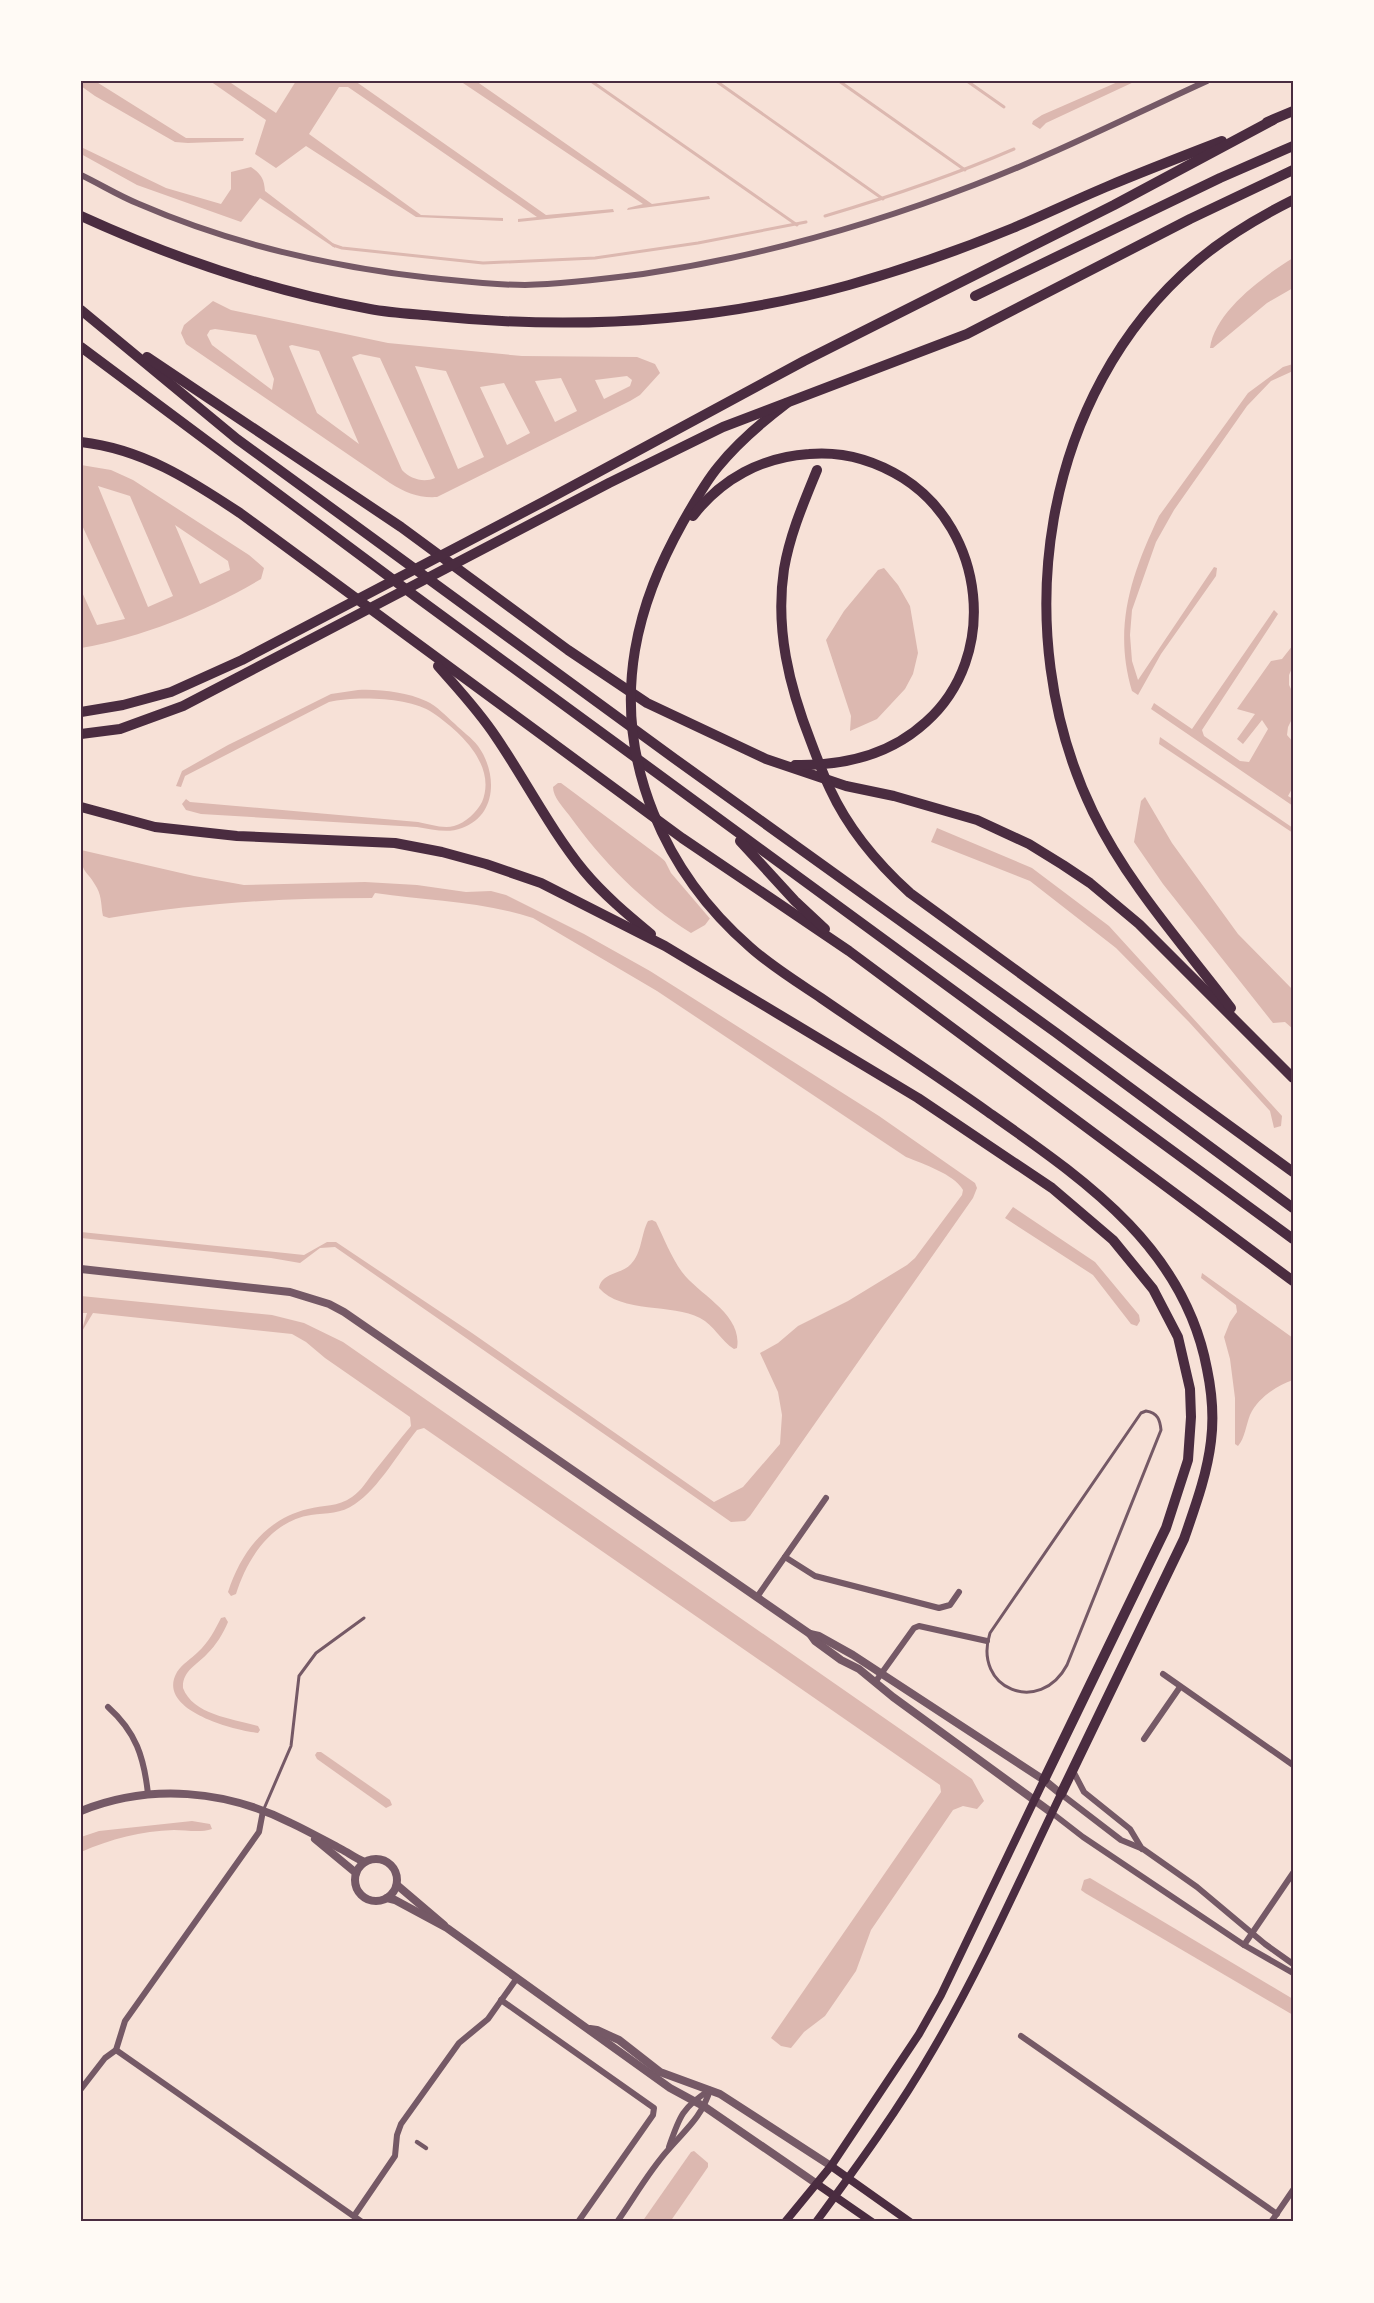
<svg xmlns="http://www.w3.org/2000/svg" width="1374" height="2303" font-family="Ubuntu,sans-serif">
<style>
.water{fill:#dcb8b0;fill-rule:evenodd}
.pier{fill:#f7e1d7}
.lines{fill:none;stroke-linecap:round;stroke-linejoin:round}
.stream{stroke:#dcb8b0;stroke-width:3}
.service{stroke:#755966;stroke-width:3}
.pedestrian{stroke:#755966;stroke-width:4.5}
.minor{stroke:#755966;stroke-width:6}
.tertiary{stroke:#755966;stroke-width:8}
.secondary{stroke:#4a2c40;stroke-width:8}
.motorway{stroke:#4a2c40;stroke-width:10}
.neatline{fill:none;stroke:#4a2c40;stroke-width:2}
</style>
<rect width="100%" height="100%" fill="#f7e1d7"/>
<!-- water -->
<g class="water">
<polygon points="81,81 95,81 186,138 244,138 243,141 188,143 175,142 95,96 81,86"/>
<polygon points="210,81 228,81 276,113 296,81 355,81 546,215 613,209 614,212 518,222 518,219 537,217 348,87 339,87 309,134 421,215 503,218 503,221 416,217 306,146 276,168 255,154 266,120"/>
<polygon points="460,81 476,81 652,204 709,196 710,199 627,210 628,208 643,204"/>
<polygon points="1120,81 1136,81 1046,123 1040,129 1032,124 1033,121 1042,115"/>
<path d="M81,147L166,188L221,204L231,189V172L251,167C261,174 264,178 265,191L334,244L335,248L260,198L241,222L137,185L81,154Z"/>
<path d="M1293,258V288L1267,303L1213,348H1210C1215,311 1264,276 1293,258Z"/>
<path d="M213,301L231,310L388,343L522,356L637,357L655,364L660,373L640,395L630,401L437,497C418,498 406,493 390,483L186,344L181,333L184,325ZM215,329L256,335L274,379L272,390L212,345L207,335L210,330ZM292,345L319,351L359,444L317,413L290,349L289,346ZM360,354L380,358L435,478C424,483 410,479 402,470L352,357ZM415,366L446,371L484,457L458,469ZM627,376L632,380L630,386L604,399L595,380ZM561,378L577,411L555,422L535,381ZM504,383L530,433L507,445L480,387Z"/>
<path d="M1293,364V371L1271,381L1247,406L1174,510L1156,542L1132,610L1130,635L1132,661L1138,680L1214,567L1217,568L1216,576L1161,654L1138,695L1132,691C1113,627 1131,575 1159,516L1248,393L1283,367Z"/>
<path d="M81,465L111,470L133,480L249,555L264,568L261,579C207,611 143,637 81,648V590L97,625L125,619L81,523ZM98,486L130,496L173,596L148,607ZM175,525L228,561L230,570L200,584Z"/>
<polygon points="884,568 898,585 910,606 918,653 913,674 905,689 877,719 850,731 851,716 826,640 844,611 878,570"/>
<polygon points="1274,610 1278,614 1202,730 1204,736 1240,761 1249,762 1268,729 1262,720 1243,744 1237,739 1255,714 1237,709 1271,661 1282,659 1293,645 1293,666 1289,675 1289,685 1293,693 1293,717 1288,727 1287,735 1293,742 1293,787 1288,796 1293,799 1293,806 1151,709 1154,703 1192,729"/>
<path d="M358,690C380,689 406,692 426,701C437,706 446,716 455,724C462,731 472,738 478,746C497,772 498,815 462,828C447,834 432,829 417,827L201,814L186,810L182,804L186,799L190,802L418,822C429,824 443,829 454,826C465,823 477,812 482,802C497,766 461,732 433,713C410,697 355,696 329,702L185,776L181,787L176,786L182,771L228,745L331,694Z"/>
<polygon points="1160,737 1293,828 1293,833 1159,744"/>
<path d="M558,783H561L659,856L715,903L717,909L705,925L691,933C643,903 602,861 569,815C563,807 553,797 553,787Z"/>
<polygon points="1145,797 1172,843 1238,934 1293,990 1293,1029 1285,1022 1273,1023 1163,884 1134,842 1141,801"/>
<polygon points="937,828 1032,868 1109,926 1282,1116 1281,1126 1274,1128 1270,1111 1189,1022 1116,948 1030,881 931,842"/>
<path d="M81,850L194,876L244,885L365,882L417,885L466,892L491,891L506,895L584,934L650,971L879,1116L975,1183L977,1188L973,1198L750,1516L745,1521L731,1522L335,1247L320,1248L300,1263L271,1258L81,1238V1232L304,1255L327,1242H336L472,1333L714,1502L743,1487L780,1444L782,1415L778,1392L760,1353L778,1343L798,1326L848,1301L907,1265L915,1258L962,1195L963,1190C954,1174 923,1164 906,1157L657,991L533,918C482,901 428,901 375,893L372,898C282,898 198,903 109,918L103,916C101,907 102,897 97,888C87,869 81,875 81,850Z"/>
<polygon points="1013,1207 1095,1262 1139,1315 1140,1321 1137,1326 1131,1324 1093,1275 1005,1218"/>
<path d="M652,1220L656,1222C664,1238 671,1257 682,1272C699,1295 743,1314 737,1348L734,1349C721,1341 714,1325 700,1318C672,1303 622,1314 599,1288C602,1272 621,1275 631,1264C642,1253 641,1234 648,1221Z"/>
<path d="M1202,1273L1293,1338V1380C1276,1386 1258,1398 1250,1415C1246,1425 1245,1438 1238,1446L1235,1444V1398L1230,1359L1224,1337L1230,1322L1237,1312L1236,1305L1201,1278Z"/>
<path d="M81,1296L272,1315L304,1323L343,1342L972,1779L984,1801L977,1809L963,1806L953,1810L871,1930L856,1971L825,2016L804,2032L791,2048L781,2046L771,2038L941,1792L940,1785L424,1428L417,1430C398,1453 379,1488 355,1504C341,1514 327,1513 311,1515C271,1521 247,1559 236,1594L231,1596L228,1592C241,1552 266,1519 308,1509C323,1505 338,1507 352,1497C361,1491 367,1481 373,1473C386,1457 398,1441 411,1426L410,1417L325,1358L306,1342L292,1334L93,1313L81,1333L87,1313H81Z"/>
<path d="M225,1617L228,1622C223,1634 216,1645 207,1654C197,1665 182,1671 183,1688C193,1715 234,1719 258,1726L260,1730L258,1733C233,1730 155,1710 177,1672C182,1664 191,1659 198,1652C208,1643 215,1630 221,1618Z"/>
<polygon points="317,1752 321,1752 390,1800 392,1805 386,1808 317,1759 315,1755"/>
<path d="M192,1821L210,1824L212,1829C200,1833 186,1830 174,1830C141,1831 111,1839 81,1852V1837L99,1831Z"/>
<polygon points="1090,1878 1293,1999 1293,2015 1085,1893 1081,1890 1084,1880"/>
<polygon points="694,2151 708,2163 708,2167 670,2222 642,2222 691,2152"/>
</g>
<!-- pier -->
<polygon class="pier" points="662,855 717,901 720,910 712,921 671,873"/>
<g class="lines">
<!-- stream -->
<g class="stream">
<polyline points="591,81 797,225"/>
<polyline points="716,81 883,199"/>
<polyline points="839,81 965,170"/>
<polyline points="967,81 1004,107"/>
<path d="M825,216C889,197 952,176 1014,149"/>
<polyline points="333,245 342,248 483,263 595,258 698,243 806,222"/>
</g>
<!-- service -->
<g class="service">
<path d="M1146,1411C1158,1413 1160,1420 1161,1430L1067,1665C1040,1716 972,1689 990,1633L1141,1413Z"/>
<polyline points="263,1811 291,1746 299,1676 316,1653 364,1618"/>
</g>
<!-- pedestrian -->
<polyline class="pedestrian" points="417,2142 426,2148"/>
<!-- minor -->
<g class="minor">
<path d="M81,175C100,184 119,196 139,204C231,244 331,267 431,278C462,281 494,285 525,285C564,284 604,279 643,274C756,257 868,226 974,185C1053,155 1130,116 1207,81"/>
<polyline points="785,1557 815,1576 939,1608 950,1605 959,1592"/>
<polyline points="757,1597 826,1498"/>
<polyline points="1163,1674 1293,1765"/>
<polyline points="876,1681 914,1628 919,1626 987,1641"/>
<path d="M108,1707C136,1732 144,1757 148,1794"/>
<polyline points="1144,1739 1180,1687"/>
<polyline points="1073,1771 1084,1792 1130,1829 1142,1849"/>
<polyline points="1061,1794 1121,1840 1143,1849 1197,1887 1265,1944 1293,1964"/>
<polyline points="1052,1813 1083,1837 1244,1945 1293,1973"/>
<polyline points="1244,1945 1293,1873"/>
<polyline points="501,2000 654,2108 653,2115 578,2222"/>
<polyline points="1021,2036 1277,2214"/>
<polyline points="116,2050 362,2222"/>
<polyline points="81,2089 105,2058 116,2050 125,2021 259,1832 263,1811"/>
<path d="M669,2147C679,2118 682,2107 710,2090"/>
<polyline points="354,2216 395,2156 397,2135 401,2124 459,2043 488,2019 517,1978"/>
<path d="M617,2222C634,2198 649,2171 668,2150C687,2128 701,2118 710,2090"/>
<polyline points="1271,2222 1293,2190"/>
</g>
<!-- tertiary -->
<g class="tertiary">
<polyline points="81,1269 290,1292 329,1304 344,1312 810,1634 819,1636 853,1655 1044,1780 1061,1794"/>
<polyline points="810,1634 815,1641 841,1660 859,1669 893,1697 1052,1813"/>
<path d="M81,1811C150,1783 226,1790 291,1823C308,1831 324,1840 341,1849C349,1853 356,1859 365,1862"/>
<polyline points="315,1839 356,1873"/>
<circle cx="376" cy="1880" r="21"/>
<polyline points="397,1885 444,1925"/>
<polyline points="387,1898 395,1900 447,1928 670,2088 705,2107 817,2184"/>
<polyline points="590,2029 597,2030 619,2040 660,2072 720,2094 831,2166"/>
</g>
<!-- secondary -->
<g class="secondary">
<polyline points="831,2166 910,2222"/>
<polyline points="817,2184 872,2222"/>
<polyline points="785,2222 831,2166 919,2034 941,1995 1044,1780"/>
<path d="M816,2222C858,2165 899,2109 934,2048C982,1966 1020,1879 1061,1794"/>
</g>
<!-- motorway -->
<g class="motorway">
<polyline points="1267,122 1293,111"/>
<path d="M81,216C173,258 270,291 370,309C391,313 414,314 435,316C573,330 715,322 849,285C905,269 960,250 1013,228C1044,215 1075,200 1106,187C1144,171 1183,156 1222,141"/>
<polyline points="975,296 1220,178 1293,146"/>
<polyline points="81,310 237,439 675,759 1055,1032 1293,1208"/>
<polyline points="81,347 415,596 1293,1239"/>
<polyline points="147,357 401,527 568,650 647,703 766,759 846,786 894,796 977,820 1029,844 1063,865 1090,883 1139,924 1293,1078"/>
<path d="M787,403C762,422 738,442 718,467C704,484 694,503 683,522C660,563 643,603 635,650C616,763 665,873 750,947C771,966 797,982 821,998C876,1036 933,1073 988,1112C1083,1179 1184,1246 1207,1369C1212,1393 1214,1417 1211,1441C1207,1475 1195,1507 1184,1539L1061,1794"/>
<path d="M81,442C142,449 189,479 240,513L682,838L849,951L1293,1281"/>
<path d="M817,470C804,502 790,534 784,569C775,629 789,686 811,742C817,758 823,774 830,789C848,828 878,864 910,893L1293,1172"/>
<path d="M693,516C721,479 762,457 809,454C843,451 874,460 903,478C985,530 1000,656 926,722C890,755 843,766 795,765"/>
<path d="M438,666C458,689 479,711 496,737C526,781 550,829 584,871C604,895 628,915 651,934"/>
<polyline points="81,712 123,705 171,692 242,660 543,502 804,361 1114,205 1273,120"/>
<polyline points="81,734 120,729 183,706 609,483 723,427 967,334 1190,219 1293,170"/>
<polyline points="81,807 155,827 237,836 395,843 442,852 486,864 541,883 665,946 918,1098 1052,1188 1113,1240 1153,1289 1178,1337 1190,1389 1191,1417 1188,1460 1166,1528 1044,1780"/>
<polyline points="740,841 795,901 825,929"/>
<path d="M1231,1008C1184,946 1127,883 1093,812C1006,632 1041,394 1196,262C1225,237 1259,217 1293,200"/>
</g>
</g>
<!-- border -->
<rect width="1374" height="2303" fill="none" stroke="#fffaf5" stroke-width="165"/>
<rect x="82" y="82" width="1210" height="2138" class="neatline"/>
</svg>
